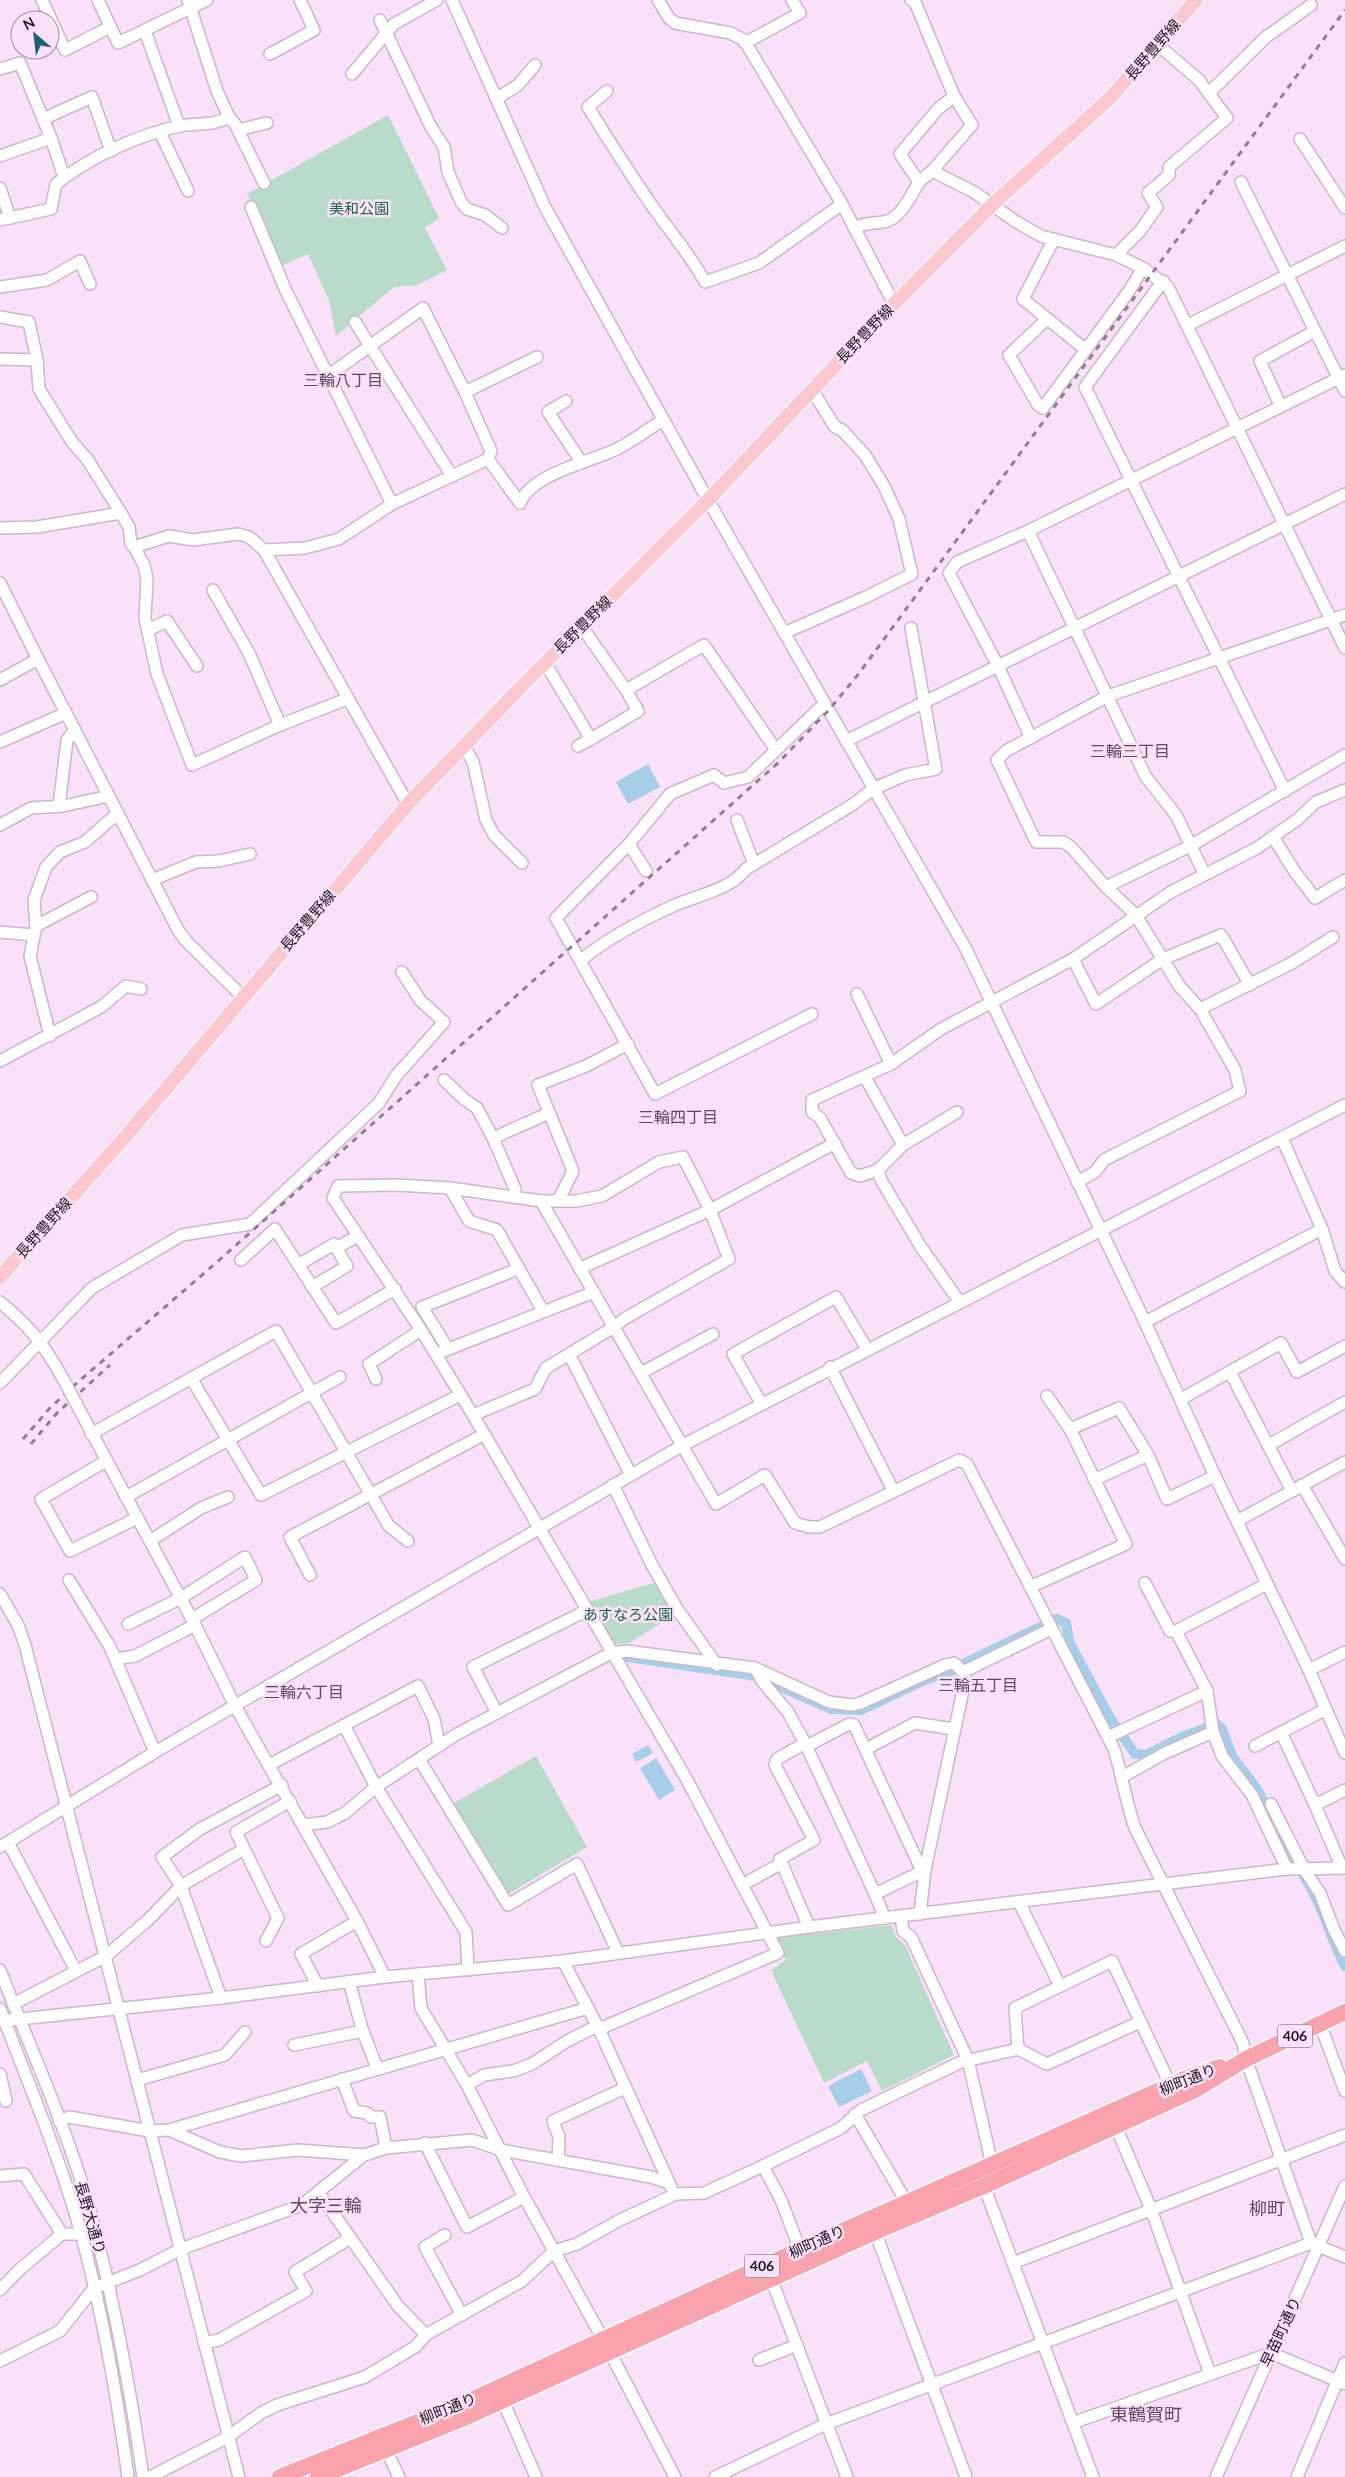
<svg xmlns="http://www.w3.org/2000/svg" width="1345" height="2477" font-family="Lato,'Noto Sans JP',sans-serif">
<style>
.green{fill:#b9dbca}
.water{fill:#a6cee8}
.lines{fill:none;stroke-linecap:round;stroke-linejoin:round}
.canal{stroke:#a6cee8;stroke-width:10}
.minor-casing{stroke:#ccb6cc;stroke-width:14}
.major-casing{stroke:#fff;stroke-width:16}
.highway-casing{stroke:#fff;stroke-width:19}
.minor{stroke:#fff;stroke-width:11}
.major{stroke:#fbc8cf;stroke-width:14}
.highway{stroke:#f9a3af;stroke-width:16}
.rail{stroke:#8f7f8f;stroke-width:3;stroke-dasharray:6 6;stroke-linecap:butt}
.minor-bridge-casing{stroke:#ccb6cc;stroke-width:14;stroke-linecap:butt}
.minor-bridge{stroke:#fff;stroke-width:11}
.labels{text-anchor:middle;stroke-width:5;stroke-linejoin:round;paint-order:stroke}
.shield{fill:#f9e1f9;stroke:#605460;stroke-width:1}
.shield-label{font-size:14px;font-weight:bold;fill:#1f171f}
.street-label{font-size:15px;fill:#1f171f;stroke:#f9e1f9}
.park-label{font-size:15px;fill:#1b674b;stroke:#f9e1f9}
.neighbourhood-label{font-size:16px;fill:#5f4b5f;stroke:#f9e1f9}
.quarter-label{font-size:18px;fill:#5f4b5f;stroke:#f9e1f9}
</style>
<rect width="100%" height="100%" fill="#f9e1f9"/>
<!-- green -->
<g class="green">
<polygon points="388,115 439,218 425,228 447,270 417,285 394,287 336,336 329,300 308,254 281,266 247,194"/>
<polygon points="657,1582 676,1614 629,1643 614,1644 588,1602"/>
<polygon points="536,1756 587,1847 505,1896 454,1803"/>
<polygon points="892,1925 896,1937 905,1945 954,2055 882,2091 867,2061 824,2083 771,1970 786,1960 776,1938"/>
</g>
<!-- water -->
<g class="water">
<polygon points="648,764 660,787 628,804 616,782"/>
<polygon points="648,1745 653,1753 636,1762 632,1754"/>
<polygon points="656,1758 675,1790 659,1800 640,1768"/>
<polygon points="861,2069 872,2091 839,2107 828,2086"/>
</g>
<g class="lines">
<!-- canal -->
<g class="canal">
<polyline points="621,1656 756,1676 831,1709 861,1710 927,1679 951,1671"/>
<polyline points="965,1663 1057,1619 1066,1623 1070,1644 1110,1718 1135,1754 1146,1755 1182,1737 1217,1724 1222,1729 1232,1756 1257,1789 1272,1817"/>
<path d="M1282,1837C1292,1858 1306,1877 1316,1898C1327,1920 1333,1944 1345,1966"/>
</g>
<defs>
<g id="minor">
<polyline points="42,0 65,50 110,27"/>
<polyline points="98,0 118,43 207,0"/>
<polyline points="452,0 545,207 708,500 966,949 1145,1322 1215,1476 1309,1670 1345,1753"/>
<polyline points="658,0 669,18 675,23 730,33 744,40 842,204 894,304"/>
<polyline points="911,0 915,2 954,96 972,125 932,171 974,192 1015,221 1041,236 1116,255 1143,268 1168,287 1345,648"/>
<polyline points="380,20 431,127 444,147 448,172 461,202 467,209 485,215 502,228"/>
<polyline points="145,31 179,126"/>
<polyline points="745,43 800,13 792,0"/>
<polyline points="270,54 314,30 300,0"/>
<polyline points="0,69 20,63 51,138 64,177"/>
<polyline points="352,74 394,24 437,0"/>
<path d="M607,91L588,107C610,142 631,176 655,210C672,234 691,256 705,282L759,263L842,204"/>
<polyline points="1209,93 1266,37 1311,5"/>
<polyline points="496,99 518,85 535,65"/>
<polyline points="229,117 235,124 264,183"/>
<polyline points="43,119 92,97 111,151"/>
<polyline points="238,130 267,123"/>
<polyline points="160,132 188,191"/>
<polyline points="1300,139 1345,208"/>
<polyline points="0,156 51,138"/>
<polyline points="932,171 919,182 900,154 938,109 954,96"/>
<polyline points="1241,182 1345,391"/>
<polyline points="0,188 10,218"/>
<polyline points="251,207 286,291 392,504"/>
<path d="M0,220L51,209L56,184C90,157 137,135 180,126C196,123 214,126 229,117L217,91L188,0"/>
<path d="M854,228C867,222 871,224 884,222C901,219 911,195 919,182"/>
<polyline points="1054,239 1023,299 1086,350"/>
<polyline points="1116,255 1140,231 1157,207 1148,193 1169,175 1169,167 1227,118 1199,80 1158,45"/>
<polyline points="1163,281 1085,387 1285,791"/>
<polyline points="0,287 47,280 80,261 90,284"/>
<polyline points="0,317 29,322 37,360 39,389 72,442 87,459 121,513"/>
<polyline points="1047,319 1009,355 1038,405 1043,408 1129,291 1143,268"/>
<polyline points="355,322 452,476"/>
<polyline points="1188,325 1345,246"/>
<polyline points="0,359 37,360"/>
<polyline points="465,392 537,357"/>
<polyline points="566,401 548,412 582,463"/>
<polyline points="1281,407 1260,361 1315,331"/>
<polyline points="488,459 520,503"/>
<path d="M520,503C531,474 590,462 617,449C633,441 648,429 663,420"/>
<polyline points="0,528 37,527 121,513 129,527 131,544 134,547 169,536 193,540 238,534 249,537 264,550 408,804"/>
<polyline points="1028,531 1146,777 1176,815 1204,873"/>
<polyline points="134,547 144,565 147,579 145,618 157,674 192,765 280,725 347,699"/>
<polyline points="264,550 305,548 339,539 392,504 488,459 491,451 465,392 423,308 329,375"/>
<polyline points="0,583 38,659"/>
<polyline points="213,590 249,653 280,725"/>
<polyline points="582,627 626,690 638,711 591,739"/>
<polyline points="148,630 167,621 197,666"/>
<polyline points="784,633 866,597 912,574 899,519 884,486 865,455 842,430 835,427 812,390"/>
<polyline points="545,663 591,739 578,746"/>
<polyline points="0,680 38,659 178,930 186,941 242,996"/>
<polyline points="626,690 704,645 776,750"/>
<polyline points="1031,738 998,666 949,573 957,562 1028,531 1345,375"/>
<polyline points="846,741 1345,494"/>
<polyline points="0,742 66,713"/>
<polyline points="464,746 473,762 486,820 494,835 522,863"/>
<polyline points="59,806 67,740 75,730"/>
<polyline points="737,820 754,864"/>
<polyline points="0,825 31,808 63,806 109,796"/>
<polyline points="1273,837 1295,872 1315,898 1345,880"/>
<polyline points="629,844 646,871"/>
<polyline points="152,880 196,862 219,861 250,854"/>
<polyline points="1106,887 1192,845 1345,755"/>
<polyline points="36,926 91,897"/>
<polyline points="0,932 33,935"/>
<polyline points="1073,959 1096,1004 1163,959 1221,935 1250,985"/>
<path d="M581,960C608,938 642,920 675,905C698,895 730,890 746,869L852,805L873,789L905,775L936,769L911,628"/>
<polyline points="857,994 891,1064"/>
<polyline points="1200,1009 1292,963 1333,937"/>
<polyline points="812,1014 655,1094 556,918 629,844 670,794 714,775 724,783 748,777 824,704"/>
<polyline points="50,1036 30,956 36,926 34,900 46,867 60,852 85,842 118,813"/>
<polyline points="0,1061 101,1007 126,986 141,989"/>
<polyline points="865,1077 903,1145"/>
<polyline points="444,1080 464,1099 477,1108 493,1138 515,1189 515,1197"/>
<polyline points="957,1112 903,1145 878,1170 881,1180 921,1247 959,1301"/>
<polyline points="493,1138 549,1113"/>
<polyline points="1282,1138 1322,1229 1335,1271 1345,1282"/>
<polyline points="878,1170 860,1176 851,1173 820,1118 812,1112 812,1100 891,1064 941,1029 1073,959 1171,892 1257,848 1298,819 1316,802 1345,790"/>
<polyline points="1077,1182 1095,1172 1104,1160 1240,1091 1235,1070 1200,1009 1180,987 1135,914 1106,887 1071,847 1063,842 1036,842 997,760 1006,751 1108,696 1345,615"/>
<polyline points="450,1188 469,1221 497,1230 543,1311"/>
<path d="M541,1201L716,1504L765,1475L795,1523L809,1527H820L959,1460L967,1464L1114,1749C1122,1775 1126,1802 1135,1828L1243,2043L1246,2059L1311,2243"/>
<polyline points="558,1201 573,1171 538,1085 586,1066 628,1044"/>
<polyline points="336,1248 358,1236"/>
<polyline points="241,1260 275,1229 336,1323 395,1289"/>
<polyline points="298,1265 334,1244 347,1266 312,1287"/>
<polyline points="581,1268 710,1210 835,1143"/>
<path d="M0,1302C34,1330 47,1349 68,1388"/>
<polyline points="1145,1322 1322,1229"/>
<polyline points="448,1349 422,1307 518,1269"/>
<polyline points="436,1354 594,1292"/>
<polyline points="569,1354 631,1475"/>
<polyline points="830,1367 893,1490"/>
<polyline points="1230,1372 1292,1491"/>
<polyline points="641,1373 713,1334"/>
<polyline points="191,1378 261,1495 460,1395"/>
<polyline points="376,1379 369,1364 421,1330"/>
<polyline points="0,1383 92,1288 182,1235 250,1224 379,1103 396,1076 444,1022 420,1000 402,972"/>
<polyline points="1181,1399 1281,1343 1297,1372 1345,1346"/>
<polyline points="761,1403 733,1354 836,1297 867,1349"/>
<polyline points="78,1407 195,1625 235,1706 357,1921 385,1977"/>
<polyline points="473,1415 535,1389 546,1368 614,1327 624,1319 729,1259 710,1210 683,1157 659,1162 602,1196 576,1201 541,1201 450,1188 397,1185 338,1186 333,1198 421,1330 473,1415 686,1778 778,1953 599,2029"/>
<polyline points="1070,1429 1119,1408 1148,1455 1167,1499 1215,1476"/>
<polyline points="91,1434 276,1331 389,1526 408,1541"/>
<polyline points="1269,1445 1345,1402"/>
<polyline points="106,1461 41,1499 70,1551 137,1518"/>
<polyline points="1094,1480 1148,1455"/>
<polyline points="613,1485 652,1565 677,1609 717,1665"/>
<polyline points="1302,1485 1345,1559"/>
<polyline points="126,1497 340,1377"/>
<polyline points="1237,1521 1345,1462"/>
<polyline points="150,1541 201,1508 228,1497"/>
<polyline points="310,1575 290,1537 483,1435"/>
<polyline points="69,1580 110,1647 155,1752"/>
<polyline points="1145,1583 1170,1631 1176,1631 1207,1691 1213,1732 1222,1756 1252,1795 1287,1869"/>
<polyline points="1030,1587 1126,1544 1070,1429 1047,1396"/>
<polyline points="0,1594 18,1625 25,1645 239,2477"/>
<polyline points="128,1624 181,1598 245,1557 256,1580 192,1619"/>
<polyline points="1176,1631 1267,1584"/>
<polyline points="115,1659 135,1656 195,1625"/>
<polyline points="755,1668 762,1681 788,1712 805,1743 875,1894 882,1911 882,1918"/>
<polyline points="1309,1670 1345,1652"/>
<polyline points="963,1672 1051,1629"/>
<polyline points="497,1713 473,1667 586,1611"/>
<polyline points="344,1725 376,1787 466,1932 468,1970"/>
<polyline points="1281,1732 1315,1805"/>
<polyline points="1108,1737 1207,1691"/>
<polyline points="805,1743 777,1759 775,1765 814,1840 780,1859 809,1927"/>
<polyline points="807,1746 849,1724 854,1725 922,1871"/>
<polyline points="1255,1746 1326,1709"/>
<polyline points="866,1749 915,1723 953,1729"/>
<polyline points="419,1759 508,1905 577,1864 618,1953"/>
<polyline points="269,1765 418,1686 434,1719 439,1745"/>
<polyline points="1122,1777 1165,1753 1213,1732"/>
<polyline points="1271,1804 1304,1869 1320,1893 1334,1930 1345,1951"/>
<polyline points="303,1825 327,1822 345,1813 376,1787 457,1734 611,1653 627,1651 755,1668 829,1702 851,1705 861,1703 945,1665 954,1663 963,1672 965,1681 925,1870 920,1914"/>
<polyline points="8,1842 76,1971"/>
<polyline points="0,1847 155,1752 683,1445 1345,1105"/>
<polyline points="1342,1868 1315,1805 1345,1790"/>
<polyline points="742,1885 782,1863"/>
<polyline points="875,1894 925,1870"/>
<polyline points="1019,1902 1060,1986"/>
<polyline points="901,1917 903,1931 911,1937 968,2060 990,2156 984,2186 1093,2477"/>
<polyline points="266,1941 278,1918 236,1832 290,1801"/>
<polyline points="563,1961 599,2029 671,2187"/>
<path d="M0,1970C31,2050 68,2130 91,2214C114,2300 130,2388 143,2477"/>
<polyline points="418,1974 421,2008 467,2085 524,2197 603,2339 675,2477"/>
<polyline points="349,1981 362,2029 377,2068"/>
<polyline points="318,1986 301,1954 357,1921"/>
<polyline points="221,1998 181,1886 162,1857 200,1829 282,1785"/>
<polyline points="13,2004 106,1956 148,1920 181,1886 244,1849"/>
<path d="M0,2009C26,2077 55,2146 76,2216C101,2301 116,2389 128,2477"/>
<polyline points="0,2021 221,1998 385,1977 563,1961 809,1927 1287,1869 1345,1868"/>
<polyline points="1320,2024 1345,2091"/>
<polyline points="294,2045 363,2031"/>
<polyline points="1018,2049 1015,2008 1112,1961 1167,2078 1170,2087"/>
<polyline points="0,2074 6,2101"/>
<polyline points="342,2079 354,2111 367,2113 371,2117 380,2117 386,2148"/>
<polyline points="137,2080 225,2055 245,2032"/>
<polyline points="467,2085 484,2075 513,2071 532,2064 567,2041 597,2026"/>
<polyline points="855,2114 907,2203"/>
<polyline points="1113,2120 1151,2209 1210,2374"/>
<polyline points="59,2121 69,2117 150,2131 169,2130 588,2008"/>
<polyline points="169,2130 220,2152 241,2156 298,2150 364,2155 386,2148 472,2140 501,2150 651,2177 669,2183"/>
<polyline points="425,2143 467,2227 524,2197"/>
<polyline points="558,2160 559,2137 553,2121 625,2088"/>
<polyline points="763,2166 781,2200 802,2255"/>
<polyline points="0,2176 24,2174 62,2234 81,2234"/>
<polyline points="319,2193 398,2306 426,2335"/>
<polyline points="873,2226 966,2477"/>
<polyline points="445,2235 425,2247 462,2315"/>
<polyline points="1013,2263 1345,2135"/>
<polyline points="769,2273 847,2477"/>
<polyline points="0,2290 19,2270 62,2234"/>
<polyline points="204,2343 219,2340 306,2291 295,2272 350,2238"/>
<polyline points="759,2360 797,2345"/>
<polyline points="0,2361 60,2331 94,2288 140,2270 181,2249 302,2205 364,2155"/>
<polyline points="500,2394 536,2477"/>
<polyline points="1075,2422 1271,2353 1345,2384"/>
<polyline points="383,2443 399,2477"/>
<polyline points="150,2477 228,2437 261,2413 277,2405 365,2377 415,2347 426,2335 436,2329 522,2281 554,2251 577,2244 620,2220 676,2194 704,2193 763,2166 841,2128 861,2110 961,2062 1018,2049 1047,2064 1140,2022"/>
<polyline points="715,2477 826,2424 1311,2243 1345,2257"/>
<polyline points="1216,2477 1345,2186"/>
<polyline points="1297,2477 1345,2363"/>
</g>
<polyline id="major" points="0,1277 119,1144 408,804 519,689 708,500 887,311 992,205 1110,98 1196,0"/>
<g id="highway">
<polyline points="280,2477 458,2406 766,2265 1189,2077 1220,2067"/>
<polyline points="318,2477 464,2418 875,2232 984,2186 1195,2090 1246,2059 1345,2012"/>
</g>
</defs>
<!-- minor casing -->
<use href="#minor" class="minor-casing"/>
<!-- major casing -->
<use href="#major" class="major-casing"/>
<!-- highway casing -->
<use href="#highway" class="highway-casing"/>
<!-- minor -->
<use href="#minor" class="minor"/>
<!-- major -->
<use href="#major" class="major"/>
<!-- highway -->
<use href="#highway" class="highway"/>
<!-- rail -->
<g class="rail">
<polyline points="23,1439 50,1408 78,1382 216,1263 779,762 828,711 857,676 1345,10"/>
<polyline points="31,1444 57,1413 110,1365"/>
</g>
<defs>
<polyline id="minor-bridge" points="68,1388 78,1407"/>
</defs>
<!-- minor-bridge casing -->
<use href="#minor-bridge" class="minor-bridge-casing"/>
<!-- minor-bridge -->
<use href="#minor-bridge" class="minor-bridge"/>
</g>
<g class="labels">
<!-- shield labels -->
<g class="shield">
<rect x="1277.5" y="2024.5" width="35" height="23" rx="4"/>
<rect x="744.5" y="2254.5" width="35" height="23" rx="4"/>
</g>
<g class="shield-label">
<text x="1295" y="2041">406</text>
<text x="762" y="2271">406</text>
</g>
<!-- street labels -->
<g class="street-label">
<text transform="translate(1153 50) rotate(-49)" y="5">長野豊野線</text>
<text transform="translate(865 334) rotate(-46)" y="5">長野豊野線</text>
<text transform="translate(583 625) rotate(-45)" y="5">長野豊野線</text>
<text transform="translate(308 921) rotate(-49)" y="5">長野豊野線</text>
<text transform="translate(44 1228) rotate(-48)" y="5">長野豊野線</text>
<text transform="translate(1188 2080) rotate(-22)" y="5">柳町通り</text>
<text transform="translate(90 2218) rotate(74)" y="5">長野大通り</text>
<text transform="translate(817 2242) rotate(-24)" y="5">柳町通り</text>
<text transform="translate(1281 2332) rotate(-65)" y="5">早苗町通り</text>
<text transform="translate(448 2409) rotate(-22)" y="5">柳町通り</text>
</g>
<!-- park labels -->
<g class="park-label">
<text x="359" y="214">美和公園</text>
<text x="628" y="1620">あすなろ公園</text>
</g>
<!-- neighbourhood labels -->
<g class="neighbourhood-label">
<text x="343" y="386">三輪八丁目</text>
<text x="1130" y="757">三輪三丁目</text>
<text x="678" y="1123">三輪四丁目</text>
<text x="978" y="1691">三輪五丁目</text>
<text x="304" y="1698">三輪六丁目</text>
</g>
<!-- quarter labels -->
<g class="quarter-label">
<text x="326" y="2212">大字三輪</text>
<text x="1267" y="2215">柳町</text>
<text x="1146" y="2421">東鶴賀町</text>
</g>
</g>
<!-- north arrow -->
<g transform="translate(35 35) rotate(332)"><circle r="24" fill="#f9e1f9" stroke="#a290a2"/>
<path d="M0-4L9 19L0 12L-9 19Z" fill="#245f78"/>
<text y="-8" font-size="14" font-weight="bold" text-anchor="middle" fill="#1f171f">N</text>
</g>
</svg>
